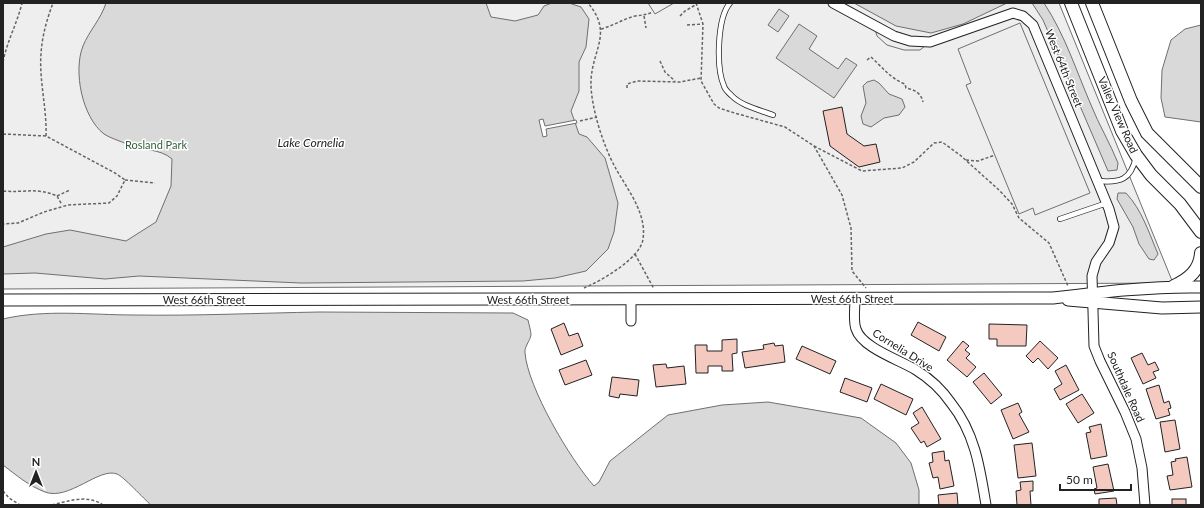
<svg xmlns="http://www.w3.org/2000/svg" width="1204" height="508" font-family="Lato,sans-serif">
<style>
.green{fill:#eee;stroke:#6f6f6f}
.parking{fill:#ededed;stroke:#6f6f6f}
.water{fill:#d9d9d9;stroke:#6f6f6f}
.pier{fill:#fff;stroke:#6f6f6f}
.building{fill:#f3c9c0;stroke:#222}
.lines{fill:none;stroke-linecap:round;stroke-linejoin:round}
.service-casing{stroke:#222;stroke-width:6}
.minor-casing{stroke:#222;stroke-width:11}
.tertiary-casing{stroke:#222;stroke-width:13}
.secondary-casing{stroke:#222;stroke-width:14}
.path{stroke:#646464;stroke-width:1.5;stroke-dasharray:3 2;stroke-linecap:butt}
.service{stroke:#fff;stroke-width:4.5}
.minor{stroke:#fff;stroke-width:9}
.tertiary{stroke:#fff;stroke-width:11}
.secondary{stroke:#fff;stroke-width:12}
.labels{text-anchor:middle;stroke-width:3;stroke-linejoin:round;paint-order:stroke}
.street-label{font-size:11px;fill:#222;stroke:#fff}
.park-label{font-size:11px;fill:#2f5e38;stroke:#fff}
.water-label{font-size:12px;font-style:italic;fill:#222;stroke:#fff}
</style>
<rect width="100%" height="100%" fill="#fff"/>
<!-- green -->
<polygon class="green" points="3,3 1059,3 1173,283 3,289"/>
<!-- parking -->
<g class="parking">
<polygon points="648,3 674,3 655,14"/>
<polygon points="1020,23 1090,193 1035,215 1033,208 1019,214 966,85 971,83 958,49"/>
<polygon points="874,26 894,36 930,42 920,50 904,50 887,45 877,36"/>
</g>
<!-- water -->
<g class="water">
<path d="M106,3H486L491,17L515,21L538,15L544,6L552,3H569L581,7L589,19L586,47L579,62V91L571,111L579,134L587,137L605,158L618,203L614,232L608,249L586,271L555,278L523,281L301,283L139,276L105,279L35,273L3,274V247L46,234L70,230L126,241L156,222L171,186L172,159C160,148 141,151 127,144C120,141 110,138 104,134C82,117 73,71 83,46C89,31 101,19 106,3Z"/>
<polygon points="854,3 1007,3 963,24 931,33 896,26"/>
<path d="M1032,3H1044C1065,35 1076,70 1091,105C1099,125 1110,143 1118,163L1117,170L1108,171L1043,20Z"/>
<polygon points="779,9 789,16 778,32 768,25"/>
<polygon points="799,24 817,36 809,49 838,69 846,58 857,65 834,98 776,58"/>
<polygon points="1201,25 1201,122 1165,117 1161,98 1162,70 1171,40 1185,29"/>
<polygon points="874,80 879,83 889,94 902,99 905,107 899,115 884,118 871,127 863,124 861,116 866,103 863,86 867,82"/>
<path d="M1118,193H1126C1142,210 1149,233 1158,254L1154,260L1149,259L1139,244L1133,227L1117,199Z"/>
<path d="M320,312L513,313L528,320C529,325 531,331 531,335C530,341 524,347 525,353C528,388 570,459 594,486L599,482L610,461L668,415L722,405L768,402L861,418L896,443L911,463L919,490V505H151C144,499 123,476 117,474C99,467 69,501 45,492C29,486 16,475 3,465V319C45,309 91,315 134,315C196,316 258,313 320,312Z"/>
</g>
<!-- pier -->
<polygon class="pier" points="543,119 545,126 576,120 577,123 546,129 547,136 543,137 539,120"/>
<!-- building -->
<g class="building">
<polygon points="842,107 847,134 864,146 876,144 880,162 859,167 830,146 823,111"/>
<polygon points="918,322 946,337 939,351 911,335"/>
<polygon points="564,323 569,336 578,333 583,346 561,355 551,329"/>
<polygon points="989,324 1027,325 1026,346 997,346 997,339 989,339"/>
<polygon points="737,339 737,353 732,354 733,371 722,371 722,366 708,366 708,373 696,373 695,345 707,345 707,351 722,351 722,340"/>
<polygon points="963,341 969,346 965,350 970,354 966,358 976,367 967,377 947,360"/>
<polygon points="1040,341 1058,358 1048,369 1038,358 1033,363 1026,356"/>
<polygon points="774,343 775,346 783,345 785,362 745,368 742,352 764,349 763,345"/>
<polygon points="802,346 836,361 830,374 796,359"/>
<polygon points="1142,353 1148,365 1155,362 1159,370 1153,372 1156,378 1143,384 1131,358"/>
<polygon points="586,360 592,375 565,385 559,370"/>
<polygon points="666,364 667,368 684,366 686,384 656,387 653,365"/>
<polygon points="1066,365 1079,390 1060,400 1054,389 1062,384 1055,371"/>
<polygon points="984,373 1002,395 991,404 973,382"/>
<polygon points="612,377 639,380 637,396 620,394 619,398 609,396"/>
<polygon points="845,378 872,388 867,402 840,392"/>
<polygon points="881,384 913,399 906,415 874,399"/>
<polygon points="1159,385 1164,403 1169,401 1171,408 1168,409 1170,415 1156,419 1146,389"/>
<polygon points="1082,394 1094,413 1078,423 1066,404"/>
<polygon points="1018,403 1022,412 1019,414 1029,432 1013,439 1001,410"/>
<polygon points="922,407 941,439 927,447 924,441 921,443 911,428 919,423 913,413"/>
<polygon points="1175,420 1180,449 1165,452 1160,422"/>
<polygon points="1101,424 1107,456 1091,459 1086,433 1091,432 1089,427"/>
<polygon points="1032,443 1036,476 1018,478 1014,445"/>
<polygon points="944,451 945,461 949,460 954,486 940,489 938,477 933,478 929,463 933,462 932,453"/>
<polygon points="1187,457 1192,487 1170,490 1167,476 1173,475 1171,462 1176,461 1175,459"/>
<polygon points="1108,464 1114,491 1095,494 1094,489 1097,488 1093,467"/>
<polygon points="1033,481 1033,491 1030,491 1031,505 1017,505 1016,491 1021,490 1020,482"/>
<polygon points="957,493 958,505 939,505 938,495"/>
<polygon points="1116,498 1117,505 1099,505 1099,499"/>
<rect x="1172" y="499" width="14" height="6"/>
</g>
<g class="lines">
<defs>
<g id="service">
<path d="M730,3C717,18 716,68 724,86C725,90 729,93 732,96C742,106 760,110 773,115"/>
<path d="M1098,181C1120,183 1131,180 1136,157"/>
<polyline points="1060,219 1107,203"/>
</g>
<g id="minor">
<polyline points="833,3 894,36 910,41 930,42 1013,13 1023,16 1033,25 1109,209 1114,227 1109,243 1096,262 1092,276 1094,346 1100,361 1125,412 1136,439 1142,468 1145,505"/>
<path d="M855,299C855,308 853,321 856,329C862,348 900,360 916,370C929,378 942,390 951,403C975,433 980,468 986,505"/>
<polyline points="631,300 631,321"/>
</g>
<g id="tertiary">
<path d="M3,300L1053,298C1102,292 1152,286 1201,287"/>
<polyline points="1068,300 1162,308 1201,307"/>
</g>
<g id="secondary">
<polyline points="1071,3 1122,131 1136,155 1151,175 1180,204 1201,232"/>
<polyline points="1092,3 1131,101 1147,133 1201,187"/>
<path d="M1174,286C1189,279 1200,270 1201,253"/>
</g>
</defs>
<!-- service casing -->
<use href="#service" class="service-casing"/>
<!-- minor casing -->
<use href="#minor" class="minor-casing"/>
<!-- tertiary casing -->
<use href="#tertiary" class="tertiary-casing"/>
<!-- secondary casing -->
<use href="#secondary" class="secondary-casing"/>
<!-- path -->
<g class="path">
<polyline points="696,3 703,24 701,81 714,104 719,108 731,112 785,127 814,146 842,195 851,228 852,271 866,288"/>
<polyline points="644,16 646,28"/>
<polyline points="680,16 685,11 697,4"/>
<polyline points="687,25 703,24"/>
<path d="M601,29C613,26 623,19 635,16C642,15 646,15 653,12"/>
<path d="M867,60L871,57C882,67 891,79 905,84L906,88C915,90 921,93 923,102"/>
<polyline points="660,61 665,72 675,81"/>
<path d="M3,62C7,41 17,24 22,3"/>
<polyline points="627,88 627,84 637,81 680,82 701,78"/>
<polyline points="580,121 597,117"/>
<polyline points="3,134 46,136 115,173 125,180 117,196 109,203 68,205 44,212 18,223 3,224"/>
<path d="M46,136C47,108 39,81 41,54C42,36 47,19 53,3"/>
<polyline points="814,146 862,171 902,168 914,162 934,143 942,142 960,155 999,190 1012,204 1019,218 1049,243 1068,286"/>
<polyline points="966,160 978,161 995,155"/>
<polyline points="125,180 155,183"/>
<path d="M3,191C24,193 37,187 57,196L62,205"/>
<polyline points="57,196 70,190"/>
<polyline points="635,254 654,289"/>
<path d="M584,288C601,281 641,258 643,239C647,213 627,189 615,167C603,145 590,105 591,80C593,48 613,33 588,3"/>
<polyline points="3,491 9,498 20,505"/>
<path d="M52,505C69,501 87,494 103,505"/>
</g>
<!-- service -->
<use href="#service" class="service"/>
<!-- minor -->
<use href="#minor" class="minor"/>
<!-- tertiary -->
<use href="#tertiary" class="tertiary"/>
<!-- secondary -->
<use href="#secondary" class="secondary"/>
</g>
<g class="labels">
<!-- street labels -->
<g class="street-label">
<text transform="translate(1064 68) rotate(68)" y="4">West 64th Street</text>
<text transform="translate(1118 115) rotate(66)" y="4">Valley View Road</text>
<text x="852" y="303">West 66th Street</text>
<text x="204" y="304">West 66th Street</text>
<text x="528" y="304">West 66th Street</text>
<text transform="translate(903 350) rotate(32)" y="4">Cornelia Drive</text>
<text transform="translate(1126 387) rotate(66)" y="4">Southdale Road</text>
</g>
<!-- park labels -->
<g class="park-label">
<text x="156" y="149">Rosland Park</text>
</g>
<!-- water labels -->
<g class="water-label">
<text x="311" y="147">Lake Cornelia</text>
</g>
</g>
<!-- border -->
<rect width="1204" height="508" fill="none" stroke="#222222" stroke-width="8"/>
<!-- north arrow -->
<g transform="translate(36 472)" stroke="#ffffff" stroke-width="3" paint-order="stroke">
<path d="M0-3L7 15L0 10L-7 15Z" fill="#222222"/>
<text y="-6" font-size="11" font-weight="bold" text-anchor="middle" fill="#222222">N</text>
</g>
<!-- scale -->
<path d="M1060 484v6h71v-6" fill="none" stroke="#222222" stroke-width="2"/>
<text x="1066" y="484" font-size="12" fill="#222222" stroke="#ffffff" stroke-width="3" paint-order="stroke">50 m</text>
</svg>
